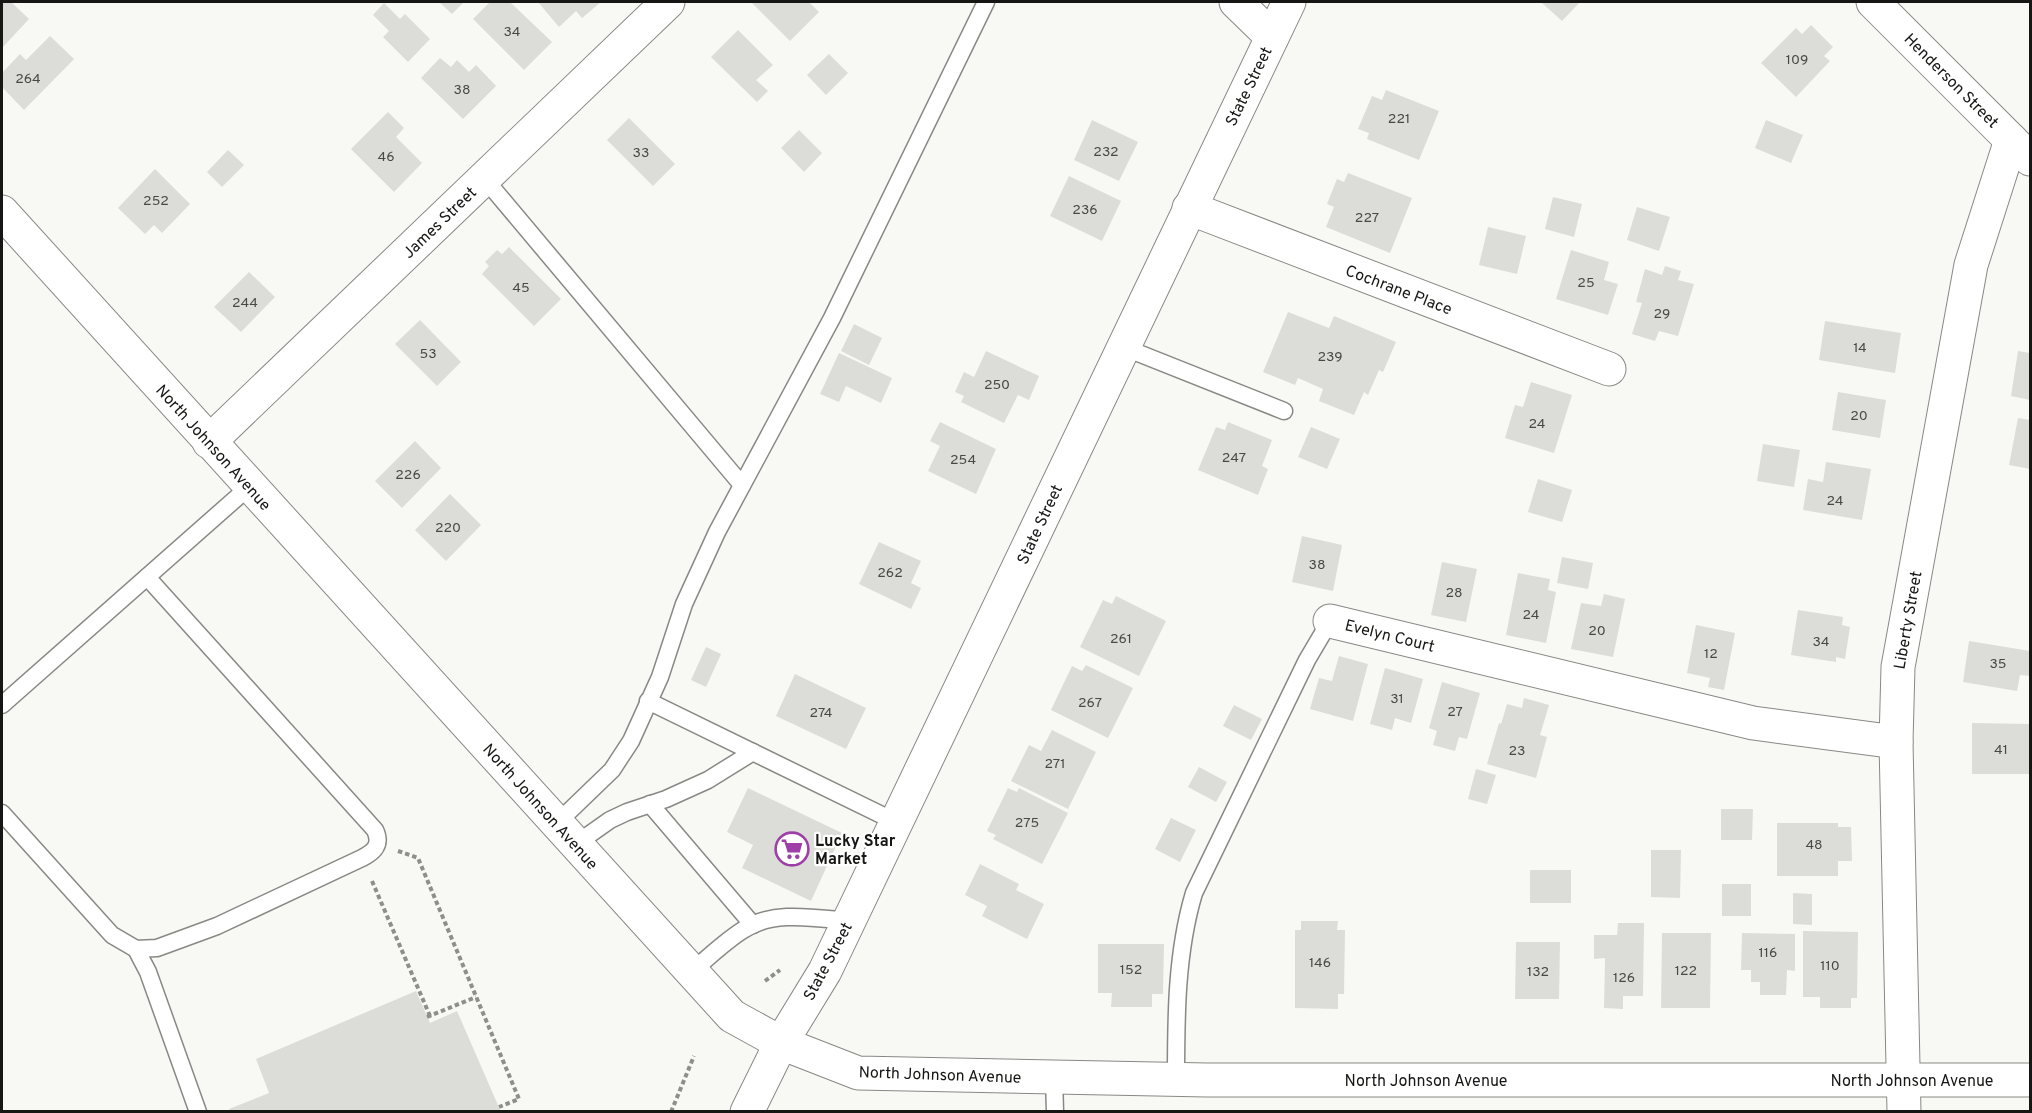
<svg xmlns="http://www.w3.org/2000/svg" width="2032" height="1113" font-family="Overpass,sans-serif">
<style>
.building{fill:#dcddd8}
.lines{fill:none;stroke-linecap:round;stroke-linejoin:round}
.service-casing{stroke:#888984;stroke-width:19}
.minor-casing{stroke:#888984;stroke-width:35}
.tertiary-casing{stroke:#888984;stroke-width:35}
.secondary-casing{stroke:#888984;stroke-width:35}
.path{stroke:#8e8f8b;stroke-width:4;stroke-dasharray:4.5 3;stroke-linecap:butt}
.service{stroke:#fff;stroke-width:16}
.minor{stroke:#fff;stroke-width:33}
.tertiary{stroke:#fff;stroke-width:33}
.secondary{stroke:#fff;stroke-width:33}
.labels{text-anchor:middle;stroke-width:4.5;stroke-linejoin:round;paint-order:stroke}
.number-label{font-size:14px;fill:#484845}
.street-label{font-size:16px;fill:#161614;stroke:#fff}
.poi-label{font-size:16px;font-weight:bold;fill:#161614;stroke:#fff;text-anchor:start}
</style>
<rect width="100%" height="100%" fill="#f8f9f4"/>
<!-- building -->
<g class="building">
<polygon points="2,2 11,2 29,19 2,48"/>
<polygon points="439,2 464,2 452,14"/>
<polygon points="490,2 510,2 552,42 524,70 473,19"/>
<polygon points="538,2 601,2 582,18 576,11 559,27"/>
<polygon points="754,2 809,2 819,12 790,41 752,3"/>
<polygon points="1541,2 1580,2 1562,21"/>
<polygon points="384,3 400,19 405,14 430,39 408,62 383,37 389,31 373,15"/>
<polygon points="1811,25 1833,47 1824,56 1830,61 1796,97 1761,63 1796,28 1802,34"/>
<polygon points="738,30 773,65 756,80 768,91 757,102 711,57"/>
<polygon points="50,36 74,59 24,110 2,87 2,73 20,54 26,60"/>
<polygon points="829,54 848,73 826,95 807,75"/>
<polygon points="440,58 451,67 457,60 469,72 476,65 496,86 463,119 421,78"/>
<polygon points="1386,90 1439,111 1419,160 1367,139 1369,133 1358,129 1372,96 1382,100"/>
<polygon points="388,112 404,128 396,137 422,163 394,192 351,149"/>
<polygon points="629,118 675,164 653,186 607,140"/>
<polygon points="1092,120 1138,142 1119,181 1074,160"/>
<polygon points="1766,120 1803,135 1791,163 1755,148"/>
<polygon points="799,130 822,153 804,172 781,148"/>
<polygon points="228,150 244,165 222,187 207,172"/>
<polygon points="155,169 190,204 162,233 154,225 145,234 118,208"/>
<polygon points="1348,173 1412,198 1390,253 1326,227 1334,207 1327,204 1337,179 1344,182"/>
<polygon points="1069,176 1121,201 1102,241 1050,216"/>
<polygon points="1553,197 1582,204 1574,237 1545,229"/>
<polygon points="1637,207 1670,217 1659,251 1627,240"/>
<polygon points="1488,227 1526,236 1517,274 1479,265"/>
<polygon points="509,247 561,299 534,326 482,274 489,266 485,262 497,250 502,254"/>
<polygon points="1571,250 1609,262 1604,280 1618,284 1608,315 1556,299"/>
<polygon points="1665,266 1681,271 1678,280 1694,284 1678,336 1659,331 1655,341 1632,334 1642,303 1636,302 1645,269 1662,275"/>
<polygon points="249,272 275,297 241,332 214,307"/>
<polygon points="1288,312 1329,328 1334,316 1396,342 1383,372 1379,370 1368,395 1364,392 1354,415 1319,401 1323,389 1298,378 1295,385 1263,372"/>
<polygon points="420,320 461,362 437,386 395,344"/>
<polygon points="1825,321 1901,333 1895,373 1819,360"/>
<polygon points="854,324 882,338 869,365 841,351"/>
<polygon points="986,351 1039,376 1029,400 1018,395 1004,423 961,402 964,396 955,392 964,372 974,377"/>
<polygon points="2018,351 2030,353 2030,400 2011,396"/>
<polygon points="839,353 892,378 881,403 846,386 839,402 820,394"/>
<polygon points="1531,382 1572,395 1554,453 1505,438 1515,405 1523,407"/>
<polygon points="1838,392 1886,400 1880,438 1832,430"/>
<polygon points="2018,418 2030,420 2030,469 2009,465"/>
<polygon points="940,422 996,449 976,494 928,471 940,446 930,441"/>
<polygon points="1228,422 1272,440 1262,466 1268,469 1258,495 1198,470 1216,427 1225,430"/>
<polygon points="1311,427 1340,439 1327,469 1298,457"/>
<polygon points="415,441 441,468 402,508 375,481"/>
<polygon points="1763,444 1800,450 1794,487 1757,481"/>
<polygon points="1826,462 1871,469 1862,520 1803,510 1808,479 1823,482"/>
<polygon points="1538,479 1572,490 1562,522 1528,512"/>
<polygon points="450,494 481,525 446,561 415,530"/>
<polygon points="1302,536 1342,545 1333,591 1292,582"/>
<polygon points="879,542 921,561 911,583 921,588 911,609 859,584"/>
<polygon points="1562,557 1593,563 1588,589 1557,583"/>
<polygon points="1442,562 1477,569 1466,622 1431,615"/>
<polygon points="1518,573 1550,579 1548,590 1556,592 1546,643 1506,635"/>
<polygon points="1604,594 1625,599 1613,657 1571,649 1581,603 1601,606"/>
<polygon points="1116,596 1166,621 1139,676 1080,647 1103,600 1112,604"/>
<polygon points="1798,610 1843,617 1842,625 1850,627 1845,659 1836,657 1836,662 1791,655"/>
<polygon points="1696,625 1735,633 1724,690 1708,687 1710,678 1687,673"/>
<polygon points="1969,641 2030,651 2030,676 2020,675 2017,691 1963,682"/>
<polygon points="706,647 721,654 706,687 691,680"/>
<polygon points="1339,656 1368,664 1353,721 1310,709 1319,678 1332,681"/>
<polygon points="1086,665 1133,688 1108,738 1051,710 1072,666 1082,671"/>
<polygon points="1385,668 1423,679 1411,723 1395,718 1392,730 1370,724"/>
<polygon points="795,674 866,708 846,749 776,716"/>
<polygon points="1442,682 1480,693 1467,739 1459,737 1455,751 1433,745 1437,731 1429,728"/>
<polygon points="1524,698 1549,705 1540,735 1547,737 1536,778 1487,764 1499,723 1501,724 1507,704 1522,708"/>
<polygon points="1234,705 1262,719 1251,740 1223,726"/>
<polygon points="1972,723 2030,724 2030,774 1972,774"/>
<polygon points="1052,730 1096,752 1068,809 1011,781 1029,745 1041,751"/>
<polygon points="1199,767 1227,782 1216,802 1188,787"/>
<polygon points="1476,769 1496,775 1487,804 1468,799"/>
<polygon points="748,788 842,833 811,901 742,868 753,845 727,832"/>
<polygon points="1008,788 1017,792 1019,788 1068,813 1042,864 993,839 996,835 987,831"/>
<polygon points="1721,809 1753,809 1752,840 1721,840"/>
<polygon points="1171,818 1196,830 1180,862 1155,849"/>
<polygon points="1777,823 1838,823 1838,827 1851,827 1852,861 1838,861 1838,876 1777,876"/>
<polygon points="1651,850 1681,850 1680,898 1651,897"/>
<polygon points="980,864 1019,884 1016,890 1044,904 1027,939 982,916 987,906 965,895"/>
<rect x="1530" y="870" width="41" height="33"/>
<rect x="1722" y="884" width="29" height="32"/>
<polygon points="1793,893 1812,894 1812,925 1793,924"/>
<polygon points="1301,921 1338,921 1337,930 1345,930 1344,994 1338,994 1338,1009 1295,1008 1295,930 1301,930"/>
<polygon points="1618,923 1644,923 1643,996 1623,996 1623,1009 1604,1008 1605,958 1594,959 1594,935 1617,935"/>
<polygon points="1803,931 1858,932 1857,998 1851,998 1851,1008 1820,1008 1820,997 1803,997"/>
<polygon points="1662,933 1711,933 1710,1008 1661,1008"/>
<polygon points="1742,933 1795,934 1795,971 1787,970 1786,995 1760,995 1760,982 1751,982 1751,970 1741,970"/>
<polygon points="1516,942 1560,942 1559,999 1515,999"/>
<polygon points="1098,944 1164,944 1163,994 1152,994 1152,1007 1111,1007 1112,993 1098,993"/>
<polygon points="416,991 430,1023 457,1011 501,1112 231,1112 229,1109 269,1093 256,1059"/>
</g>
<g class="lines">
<defs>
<g id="service">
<polyline points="484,178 742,485"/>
<polyline points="1123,347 1284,411"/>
<polyline points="648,701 896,822"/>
<polyline points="2,705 250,486"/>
<polyline points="650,804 753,925"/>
<path d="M2,813L112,935L136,949L157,948L217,926L362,858C374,852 382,845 375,830L147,577"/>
<polyline points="557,823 612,770 631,741 660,677 684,604 717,532 832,318 986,2"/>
<polyline points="576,844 610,820 627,812 666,799 708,780 753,752"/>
<polyline points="136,949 148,972 198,1112"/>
<path d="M691,972C708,958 724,942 743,930C773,910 814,918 848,921"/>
<polyline points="1054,1078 1055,1112"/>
<path d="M1176,1080C1176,1018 1176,953 1194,893L1307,660L1330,621"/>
</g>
<g id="minor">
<polyline points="1236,2 1272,37"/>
<polyline points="1873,2 2030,159"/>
<polyline points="1189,208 1609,369"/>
<polyline points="209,442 668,2"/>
<polyline points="1330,621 1753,723 1896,742"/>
<polyline points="1904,1112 1896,742 1898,667 1971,265 2011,140"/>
</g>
<polyline id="tertiary" points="2,212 732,1016 781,1043 858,1073 1207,1080 2030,1080"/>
<polyline id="secondary" points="747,1112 781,1043 825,971 1289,2"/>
</defs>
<!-- service casing -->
<use href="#service" class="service-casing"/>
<!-- minor casing -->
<use href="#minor" class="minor-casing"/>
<!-- tertiary casing -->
<use href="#tertiary" class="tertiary-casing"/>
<!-- secondary casing -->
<use href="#secondary" class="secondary-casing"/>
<!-- path -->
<g class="path">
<polyline points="398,851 418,858 519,1099 499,1107"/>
<polyline points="372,881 430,1016"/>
<polyline points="765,981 780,970"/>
<polyline points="427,1017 476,997"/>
<polyline points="671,1112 694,1056"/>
</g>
<!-- service -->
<use href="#service" class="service"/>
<!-- minor -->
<use href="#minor" class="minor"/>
<!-- tertiary -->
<use href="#tertiary" class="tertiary"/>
<!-- secondary -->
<use href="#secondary" class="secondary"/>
</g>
<!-- icons -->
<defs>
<symbol id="supermarket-ring" viewBox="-11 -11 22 22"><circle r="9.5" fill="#fff" stroke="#9e3fa8" stroke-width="1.5"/><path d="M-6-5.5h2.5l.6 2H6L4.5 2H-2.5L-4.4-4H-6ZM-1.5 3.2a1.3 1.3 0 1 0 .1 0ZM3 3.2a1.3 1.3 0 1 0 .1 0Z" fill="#9e3fa8"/></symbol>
</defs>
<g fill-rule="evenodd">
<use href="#supermarket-ring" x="773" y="830" width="38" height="38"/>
</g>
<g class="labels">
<!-- number labels -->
<g class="number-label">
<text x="512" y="36">34</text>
<text x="1797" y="64">109</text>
<text x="28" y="83">264</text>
<text x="462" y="94">38</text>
<text x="1399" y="123">221</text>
<text x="1106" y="156">232</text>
<text x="641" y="157">33</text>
<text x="386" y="161">46</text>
<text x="156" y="205">252</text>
<text x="1085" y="214">236</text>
<text x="1367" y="222">227</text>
<text x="1586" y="287">25</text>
<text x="521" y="292">45</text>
<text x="245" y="307">244</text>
<text x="1662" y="318">29</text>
<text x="1860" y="352">14</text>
<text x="428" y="358">53</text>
<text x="1330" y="361">239</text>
<text x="997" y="389">250</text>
<text x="1859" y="420">20</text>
<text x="1537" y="428">24</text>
<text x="1234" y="462">247</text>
<text x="963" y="464">254</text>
<text x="408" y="479">226</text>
<text x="1835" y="505">24</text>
<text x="448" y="532">220</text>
<text x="1317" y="569">38</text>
<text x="890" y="577">262</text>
<text x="1454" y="597">28</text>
<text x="1531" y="619">24</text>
<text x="1597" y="635">20</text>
<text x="1121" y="643">261</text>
<text x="1821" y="646">34</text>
<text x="1711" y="658">12</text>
<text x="1998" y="668">35</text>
<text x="1397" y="703">31</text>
<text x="1090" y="707">267</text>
<text x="1455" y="716">27</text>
<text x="821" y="717">274</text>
<text x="2001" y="754">41</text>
<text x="1517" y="755">23</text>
<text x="1055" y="768">271</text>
<text x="1027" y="827">275</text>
<text x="1814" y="849">48</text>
<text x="1768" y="957">116</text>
<text x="1320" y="967">146</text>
<text x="1830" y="970">110</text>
<text x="1131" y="974">152</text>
<text x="1686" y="975">122</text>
<text x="1538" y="976">132</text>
<text x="1624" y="982">126</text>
</g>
<!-- street labels -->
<g class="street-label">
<text transform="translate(1952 80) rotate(45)" y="6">Henderson Street</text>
<text transform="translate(1248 86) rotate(-64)" y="6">State Street</text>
<text transform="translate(439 222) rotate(-44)" y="6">James Street</text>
<text transform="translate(1399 289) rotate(21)" y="6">Cochrane Place</text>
<text transform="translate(214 447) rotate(48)" y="6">North Johnson Avenue</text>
<text transform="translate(1039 524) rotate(-65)" y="6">State Street</text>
<text transform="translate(1907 620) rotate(-80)" y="6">Liberty Street</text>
<text transform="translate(1390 635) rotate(14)" y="6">Evelyn Court</text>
<text transform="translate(541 806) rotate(48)" y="6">North Johnson Avenue</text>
<text transform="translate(827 961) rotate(-62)" y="6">State Street</text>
<text transform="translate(940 1074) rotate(2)" y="6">North Johnson Avenue</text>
<text x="1426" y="1086">North Johnson Avenue</text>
<text x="1912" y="1086">North Johnson Avenue</text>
</g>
<!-- poi labels -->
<g class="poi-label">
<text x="815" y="846">Lucky Star<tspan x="815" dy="18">Market</tspan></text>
</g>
</g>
<!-- border -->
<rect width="2032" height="1113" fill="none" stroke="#161614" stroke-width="6"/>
</svg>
